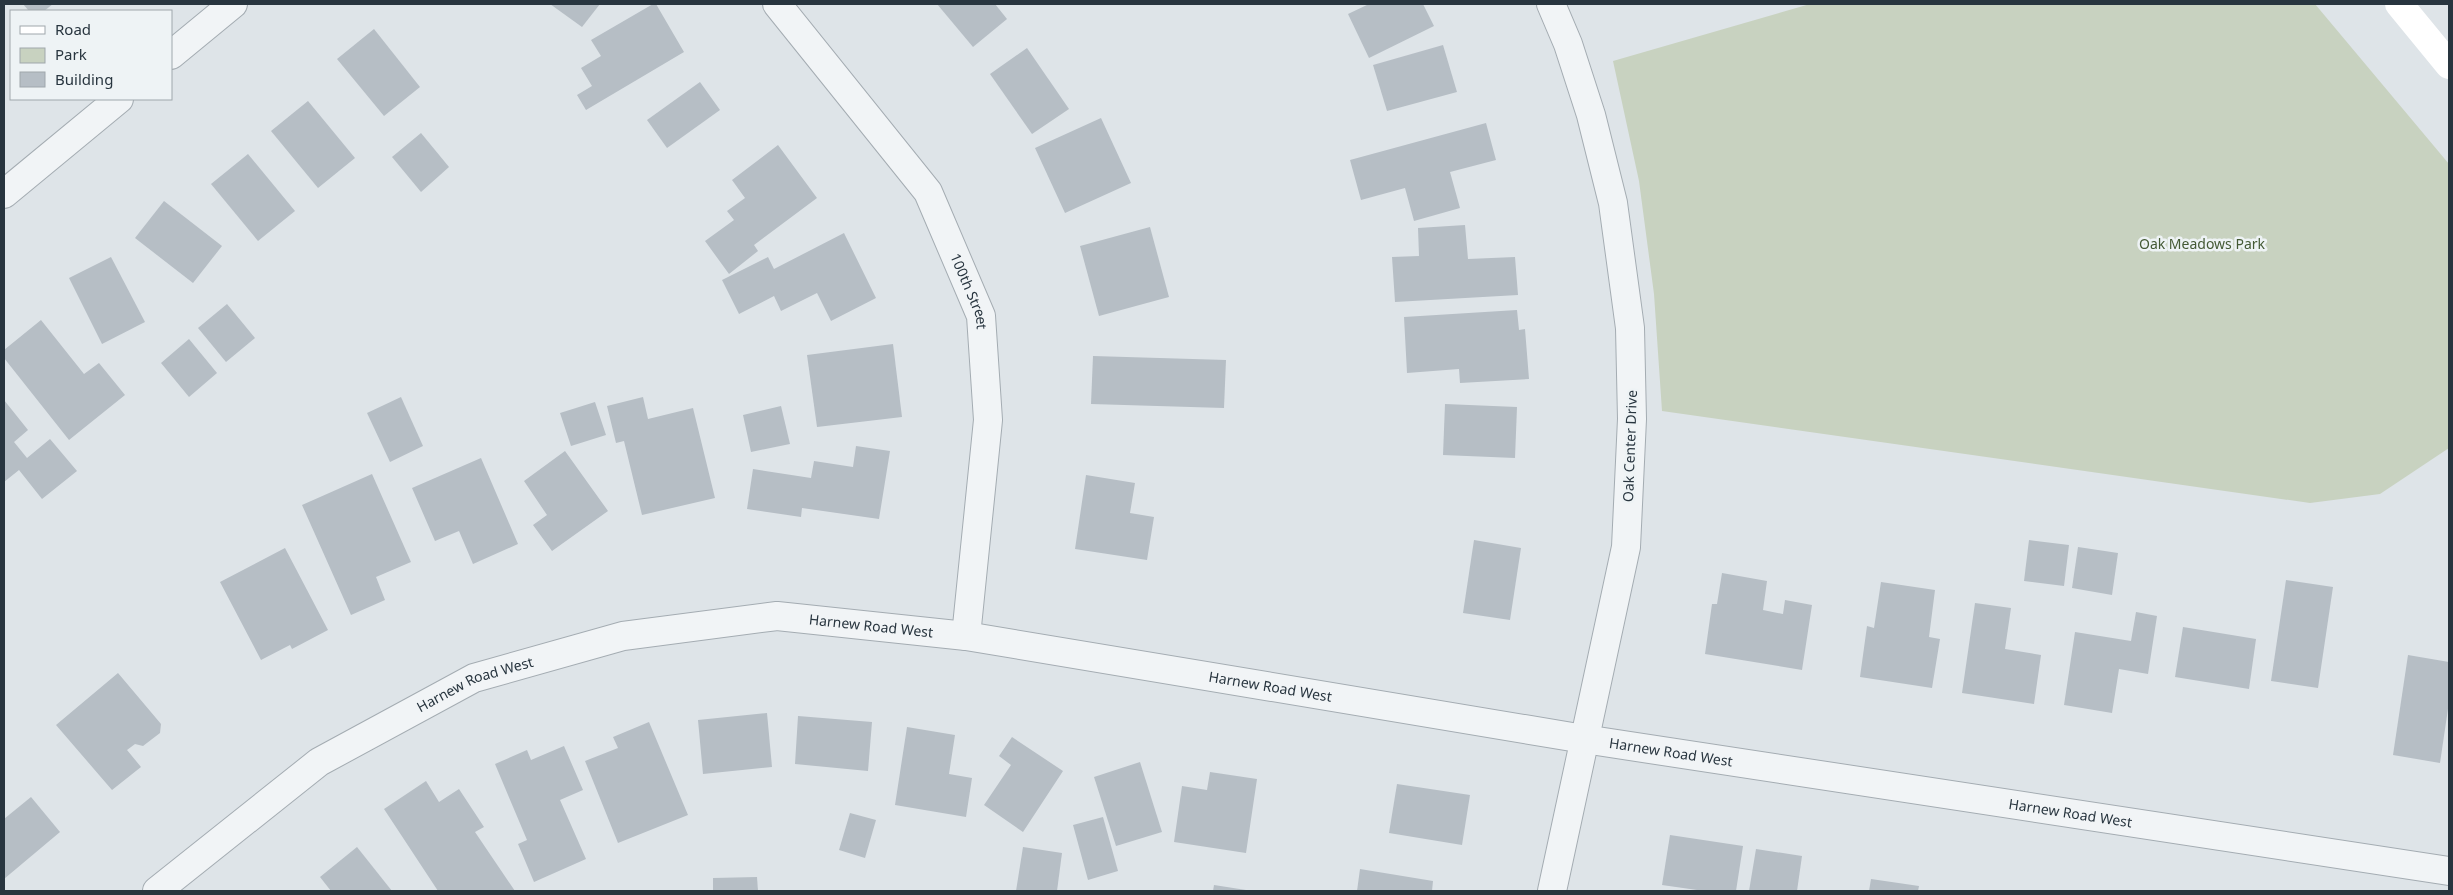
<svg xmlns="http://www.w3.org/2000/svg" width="2453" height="895" font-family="'Noto Sans',sans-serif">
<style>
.green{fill:#c8d2c0}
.building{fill:#b6bec5}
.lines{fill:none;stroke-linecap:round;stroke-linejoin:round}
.street-casing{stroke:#a4acb2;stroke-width:30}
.street{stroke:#f1f4f6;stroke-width:28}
.secondary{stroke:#fff;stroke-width:28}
.labels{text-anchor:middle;stroke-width:5;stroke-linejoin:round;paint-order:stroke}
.park-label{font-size:14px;fill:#445a35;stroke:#eef3f5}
.street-label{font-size:14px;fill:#28353f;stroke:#eef3f5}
</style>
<rect width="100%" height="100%" fill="#dee4e8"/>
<!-- green -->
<polygon class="green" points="1810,4 2315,4 2449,164 2449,448 2380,494 2310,503 1662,411 1654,294 1639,181 1613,61"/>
<!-- building -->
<g class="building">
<polygon points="23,4 53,4 44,11 29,11"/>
<polygon points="550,4 600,4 582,27"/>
<polygon points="653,4 656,4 684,52 586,110 577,95 592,86 581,68 601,56 591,40"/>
<polygon points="937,4 995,4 1007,19 973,47"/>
<polygon points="1369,4 1423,4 1434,26 1369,58 1348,14"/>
<polygon points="374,29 420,87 384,116 337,59"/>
<polygon points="1443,45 1457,92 1387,111 1373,65"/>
<polygon points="1027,48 1069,109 1032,134 990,74"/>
<polygon points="700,82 720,110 667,148 647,120"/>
<polygon points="308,101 355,158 318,188 271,131"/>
<polygon points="1101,118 1131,183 1065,213 1035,148"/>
<polygon points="1486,123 1496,160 1450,172 1460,208 1414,221 1405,188 1361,200 1350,160"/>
<polygon points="421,133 449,167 421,192 392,157"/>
<polygon points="778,145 817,198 754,245 758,251 729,274 705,241 734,220 727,211 745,198 732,180"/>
<polygon points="248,154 295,211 258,241 211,184"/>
<polygon points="164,201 222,246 193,283 135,238"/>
<polygon points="1465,225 1468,259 1515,257 1518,295 1395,302 1392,257 1419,256 1418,228"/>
<polygon points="1150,227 1169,297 1099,316 1080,246"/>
<polygon points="844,233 876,298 831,321 817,293 781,311 774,296 739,314 722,280 768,257 774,269"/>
<polygon points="111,257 145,322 102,344 69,278"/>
<polygon points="227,304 255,338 226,362 198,328"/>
<polygon points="1517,310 1519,330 1525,329 1529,379 1460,383 1459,369 1407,373 1404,317"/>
<polygon points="41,320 84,374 99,363 125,395 69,440 4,358 4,350"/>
<polygon points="189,339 217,373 189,397 161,363"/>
<polygon points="893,344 902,417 817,427 807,355"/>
<polygon points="1093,356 1226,360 1224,408 1091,404"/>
<polygon points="401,397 423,446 390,462 367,413"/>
<polygon points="643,397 648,419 693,408 715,498 642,515 624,441 616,443 607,406"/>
<polygon points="4,400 28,430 14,442 27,458 50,439 77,471 42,499 19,470 4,482"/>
<polygon points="595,402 606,435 571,446 560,413"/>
<polygon points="1445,404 1517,407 1515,458 1443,455"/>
<polygon points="781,406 790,444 751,452 743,415"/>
<polygon points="856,446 890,451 879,519 802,508 801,517 747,509 753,469 811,478 814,461 853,467"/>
<polygon points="565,451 608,511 552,551 533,525 547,515 524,481"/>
<polygon points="481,458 518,544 473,564 459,531 435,541 412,488"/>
<polygon points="372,474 411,562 376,577 385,600 351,615 302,505"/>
<polygon points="1086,475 1135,483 1130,513 1154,517 1147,560 1075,549"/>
<polygon points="1474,540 1521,548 1510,620 1463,613"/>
<polygon points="2029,540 2069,545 2064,586 2024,581"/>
<polygon points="2078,547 2118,553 2112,595 2072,588"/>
<polygon points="285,548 328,630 292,649 290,645 261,660 220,582"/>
<polygon points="1722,573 1767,581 1763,610 1783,614 1785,600 1812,605 1802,670 1705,654 1712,604 1717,604"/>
<polygon points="2286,580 2333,587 2318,688 2271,681"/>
<polygon points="1881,582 1935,590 1929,637 1940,639 1932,688 1860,677 1867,626 1874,628"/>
<polygon points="1975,603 2011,608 2005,649 2041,655 2034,704 1962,693"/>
<polygon points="2136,612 2157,616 2148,674 2119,669 2112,713 2064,705 2075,632 2131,641"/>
<polygon points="2183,627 2256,639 2249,689 2175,677"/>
<polygon points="2408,655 2449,662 2449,702 2440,763 2393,755"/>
<polygon points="118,673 161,724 160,733 143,746 135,744 127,750 141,767 112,790 56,725"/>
<polygon points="767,713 772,767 703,774 698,720"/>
<polygon points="798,716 872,722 868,771 795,764"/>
<polygon points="649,722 688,815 618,843 585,761 618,748 613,737"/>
<polygon points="907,727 955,735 949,774 972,778 966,817 895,805"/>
<polygon points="1012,737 1063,771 1023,832 984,805 1011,765 999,756"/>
<polygon points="564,746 583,790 560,800 586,859 534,882 518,844 527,840 495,764 527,750 531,760"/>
<polygon points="1140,762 1162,832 1116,846 1094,777"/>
<polygon points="1210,772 1257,779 1246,853 1174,842 1182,786 1207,790"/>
<polygon points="426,781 439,802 459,789 484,827 475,832 515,891 438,891 384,809"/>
<polygon points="1397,784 1470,795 1462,845 1389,833"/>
<polygon points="31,797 60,832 4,879 4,819"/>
<polygon points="850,813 876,820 865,858 839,850"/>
<polygon points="1103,817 1118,871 1088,880 1073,825"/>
<polygon points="1670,835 1743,846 1736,891 1704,891 1662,885"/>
<polygon points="357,847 392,891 331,891 320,877"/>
<polygon points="1023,847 1062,853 1057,891 1016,891"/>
<polygon points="1756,849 1802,856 1797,891 1749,891"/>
<polygon points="1360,869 1433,881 1432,891 1357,891"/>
<polygon points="757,877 758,891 713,891 713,878"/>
<polygon points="1871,879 1919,886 1918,891 1869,891"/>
<polygon points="1214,885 1246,890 1246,891 1213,891"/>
</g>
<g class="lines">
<defs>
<g id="street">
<path id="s1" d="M777,4L928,192L981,316L988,420L966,636"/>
<polyline points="1551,4 1568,44 1591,115 1613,203 1630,328 1632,419 1626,547 1552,891"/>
<polyline points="171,55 233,4"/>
<polyline points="4,194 119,99"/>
<path id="s2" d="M157,891L319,762L474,678L623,636L777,616L966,636L1584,739L2449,871"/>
</g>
</defs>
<!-- street casing -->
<use href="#street" class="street-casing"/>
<!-- street -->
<use href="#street" class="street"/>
<!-- secondary -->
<polyline class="secondary" points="2399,4 2449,65"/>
</g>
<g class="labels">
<!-- park labels -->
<g class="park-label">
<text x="2202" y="249">Oak Meadows Park</text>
</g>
<!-- street labels -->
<g class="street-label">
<text dy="5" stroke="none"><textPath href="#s1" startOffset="349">100th Street</textPath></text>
<text transform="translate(1630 446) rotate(-88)" y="5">Oak Center Drive</text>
<text dy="5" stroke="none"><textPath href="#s2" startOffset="788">Harnew Road West</textPath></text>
<text dy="5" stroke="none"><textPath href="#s2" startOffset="382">Harnew Road West</textPath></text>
<text dy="5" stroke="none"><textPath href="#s2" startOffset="1192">Harnew Road West</textPath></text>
<text dy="5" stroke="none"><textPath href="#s2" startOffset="1598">Harnew Road West</textPath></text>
<text dy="5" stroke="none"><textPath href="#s2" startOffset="2002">Harnew Road West</textPath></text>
</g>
</g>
<!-- border -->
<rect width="2453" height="895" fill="none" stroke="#28353f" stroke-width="10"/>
<!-- legend -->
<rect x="10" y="10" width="162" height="90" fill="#eef3f5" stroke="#9fa7ac"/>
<rect x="20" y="26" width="25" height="8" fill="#ffffff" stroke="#9fa7ac"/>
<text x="55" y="35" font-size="15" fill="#28353f">Road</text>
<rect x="20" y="48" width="25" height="15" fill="#c8d2c0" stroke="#9fa7ac"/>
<text x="55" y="60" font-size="15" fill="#28353f">Park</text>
<rect x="20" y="72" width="25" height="15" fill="#b6bec5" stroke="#9fa7ac"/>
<text x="55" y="85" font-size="15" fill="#28353f">Building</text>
</svg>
